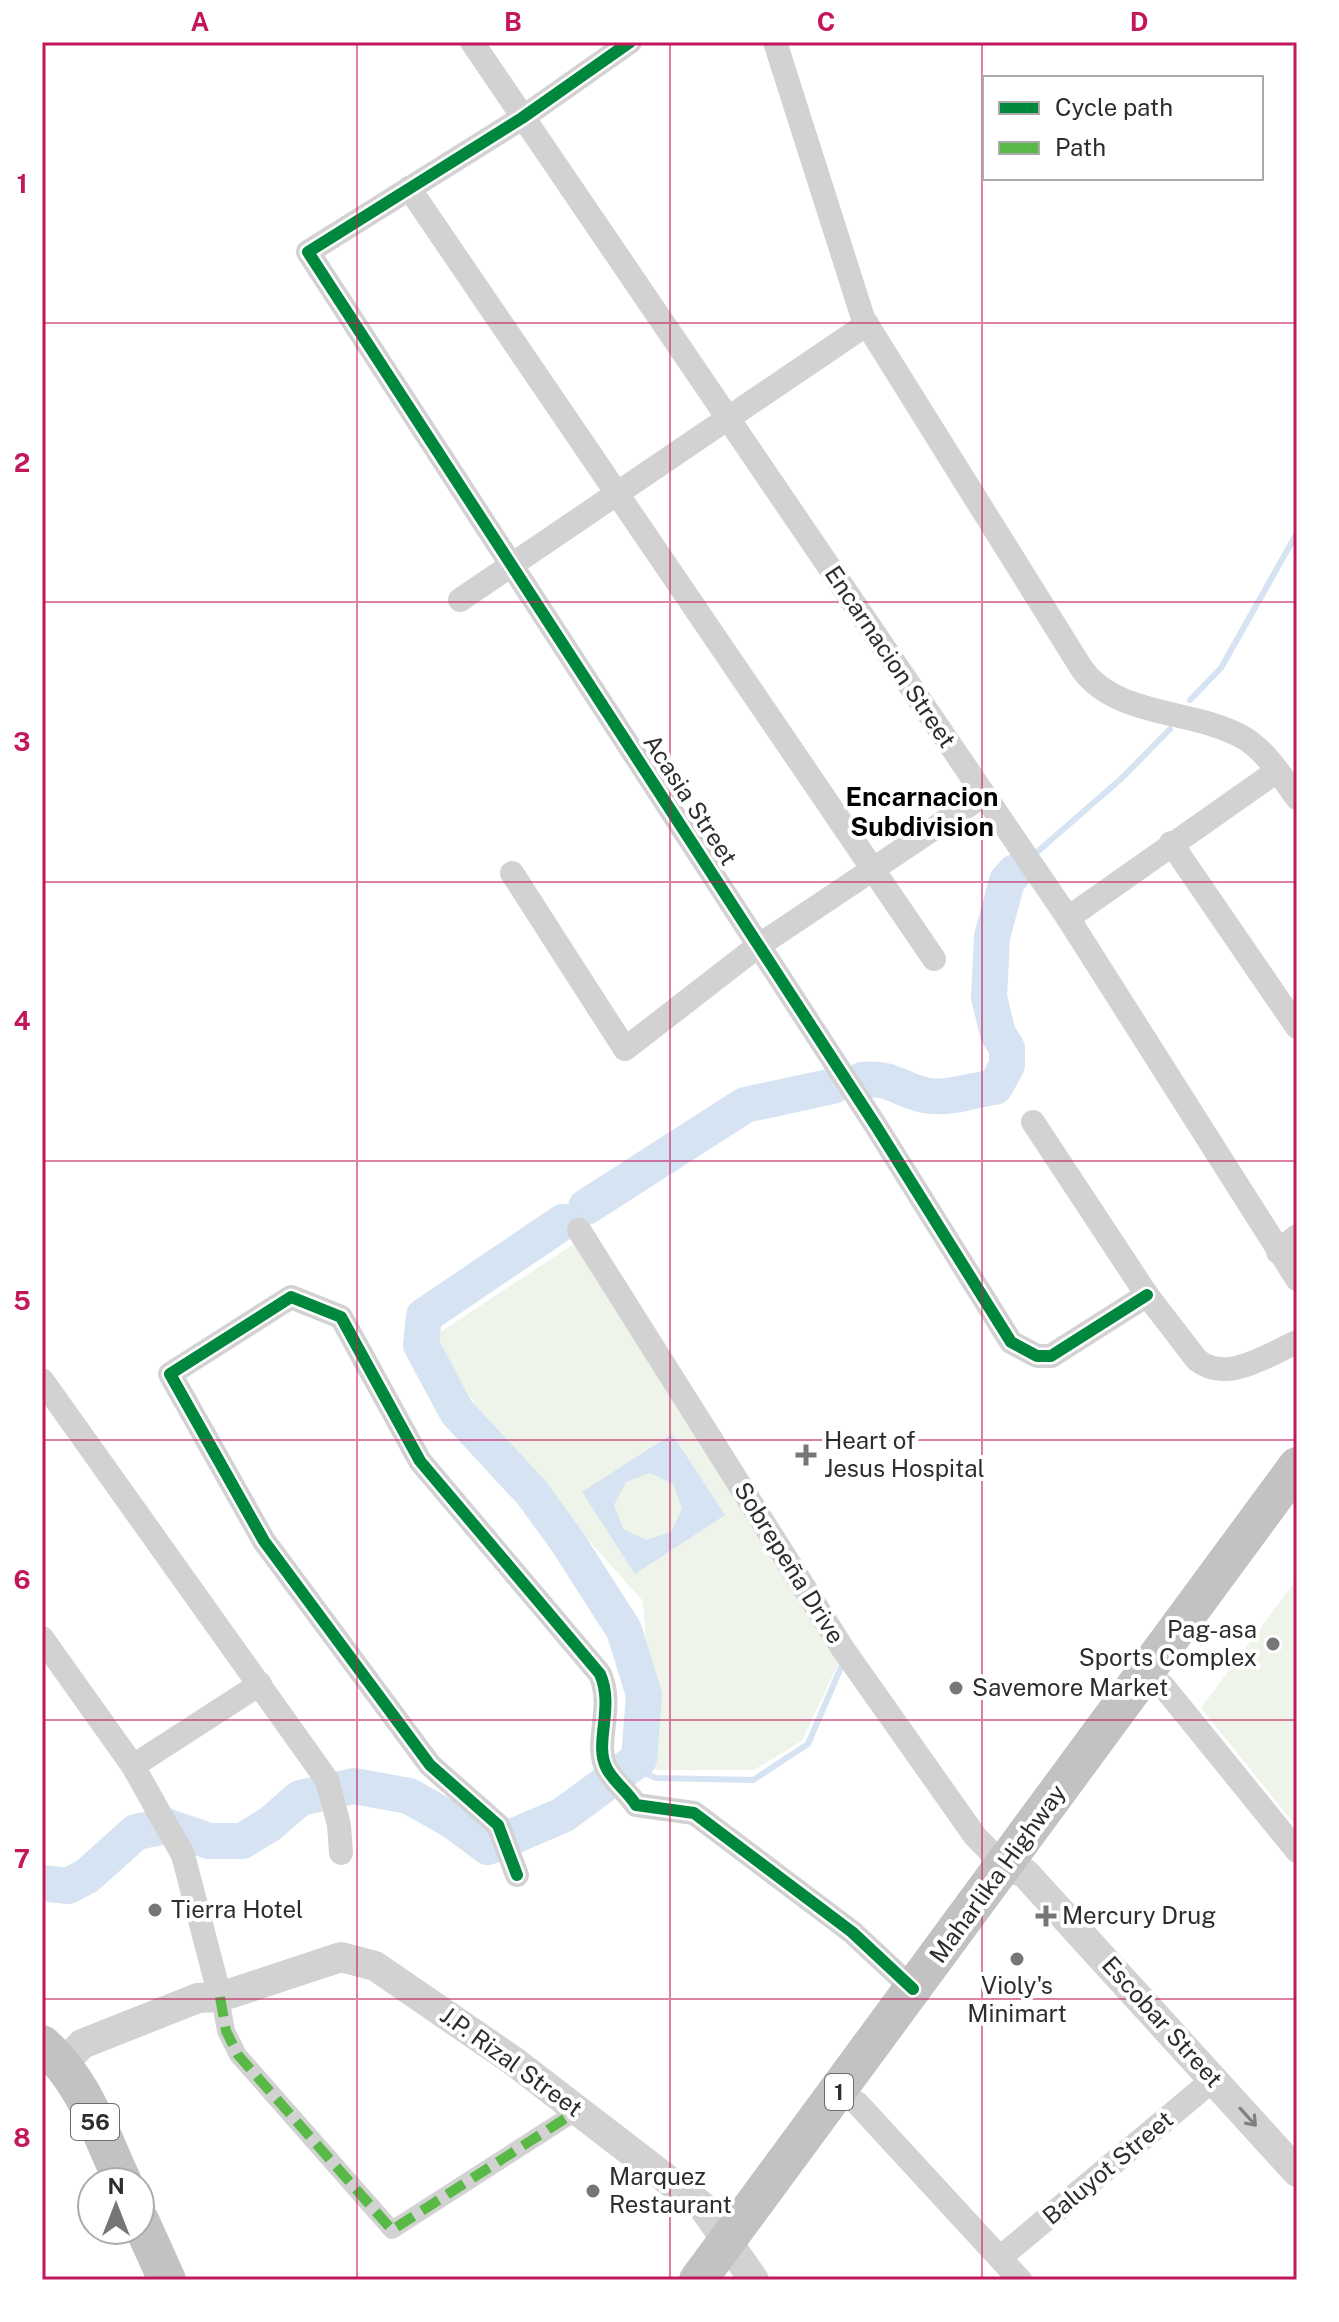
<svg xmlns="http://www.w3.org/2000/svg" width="1339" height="2322" font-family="'Public Sans',sans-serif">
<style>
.green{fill:#eef4ea}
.water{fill:#d6e3f2;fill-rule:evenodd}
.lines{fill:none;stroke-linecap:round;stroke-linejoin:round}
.stream{stroke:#d6e3f2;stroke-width:6}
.river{stroke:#d6e3f2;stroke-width:36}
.pedestrian{stroke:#d2d2d2;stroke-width:18}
.minor{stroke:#d2d2d2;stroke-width:24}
.tertiary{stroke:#d2d2d2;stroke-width:30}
.trunk{stroke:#c2c2c2;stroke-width:38}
.quiet{stroke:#58b947;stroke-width:10;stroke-dasharray:20 10;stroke-linecap:butt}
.cycleway-casing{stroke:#fff;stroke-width:17}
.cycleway{stroke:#00873e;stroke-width:12}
.oneway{stroke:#808080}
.grid{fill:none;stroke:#c2185b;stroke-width:2;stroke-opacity:0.55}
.poi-dot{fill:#767676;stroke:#fff;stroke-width:3}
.labels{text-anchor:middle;stroke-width:8;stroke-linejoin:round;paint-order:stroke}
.shield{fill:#fff;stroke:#6c6c6c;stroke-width:2}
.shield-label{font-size:22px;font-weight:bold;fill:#2d2d2d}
.street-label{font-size:24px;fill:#2d2d2d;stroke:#fff}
.poi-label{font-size:24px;fill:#2d2d2d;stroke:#fff;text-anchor:start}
.neighbourhood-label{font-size:26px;font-weight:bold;fill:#000;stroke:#fff}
.neatline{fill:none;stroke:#c2185b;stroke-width:3}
.grid-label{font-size:26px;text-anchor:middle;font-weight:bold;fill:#c2185b}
</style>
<rect width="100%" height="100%" fill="#fff"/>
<!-- green -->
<g class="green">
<polygon points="575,1243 839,1662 802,1741 754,1770 655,1770 643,1601 494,1435 433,1337"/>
<polygon points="1297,1579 1297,1827 1201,1708"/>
</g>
<!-- water -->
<path class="water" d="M672,1434L725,1515L635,1574L582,1492ZM650,1473L673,1484L682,1509L671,1532L646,1540L623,1529L614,1505L626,1482Z"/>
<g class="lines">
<!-- stream -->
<g class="stream">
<polyline points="1190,700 1221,668 1297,533"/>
<polyline points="1036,853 1122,778 1170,729"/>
<polyline points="629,1766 656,1778 753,1780 808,1744 842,1665"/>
</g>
<!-- river -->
<g class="river">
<path d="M862,1080C893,1077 898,1089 924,1095C948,1100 972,1090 995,1087L1007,1065V1048L998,1034L989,997L992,937L1007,881L1015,872"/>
<polyline points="586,1207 745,1105 833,1086"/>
<polyline points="42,1883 68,1886 87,1876 136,1832 166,1826 209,1841 242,1841 270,1824 300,1798 354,1786 409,1796 453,1821 488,1847 563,1815 639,1759 644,1695 624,1630 567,1541 532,1493 457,1412 421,1345 424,1316 563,1222"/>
</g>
<!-- pedestrian -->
<polyline class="pedestrian" points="220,1997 226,2031 238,2055 392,2230 577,2111"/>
<!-- minor -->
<g class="minor">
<polyline points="472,42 1068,918 1297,1279"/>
<polyline points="630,42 522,118 308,252 876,1126 1011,1342 1037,1356 1051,1356 1147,1295"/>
<path d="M775,42L863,318L1082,669C1117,718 1195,709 1244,738C1266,751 1282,777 1297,798"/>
<polyline points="409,188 934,959"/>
<polyline points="460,600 867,324"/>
<polyline points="1171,843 1297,1027"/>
<polyline points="512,873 625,1049 758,946 984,795"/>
<polyline points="1068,918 1277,771"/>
<path d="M1033,1122L1147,1295L1197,1360C1227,1384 1267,1355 1297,1342"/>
<polyline points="579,1230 843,1649 975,1836 1004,1866"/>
<polyline points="1278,1252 1297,1236"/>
<polyline points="42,1380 327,1780 339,1825 341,1853"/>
<polyline points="42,1638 133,1766 183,1855 220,1997"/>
<polyline points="1163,1686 1297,1851"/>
<polyline points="133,1766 260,1684"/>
<path d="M517,1875L498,1825L430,1765L264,1541L170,1374L291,1297L341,1317L420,1461L600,1674C615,1708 593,1744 607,1769C614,1782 628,1792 636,1805L694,1813L852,1932L913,1989"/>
<polyline points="857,2103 1020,2280"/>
<polyline points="1001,2257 1214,2079"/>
</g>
<!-- tertiary -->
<g class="tertiary">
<polyline points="1004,1866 1025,1873 1297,2172"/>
<polyline points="64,2063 82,2044 198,1998 220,1997 341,1957 375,1966 512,2060 703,2207 754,2280"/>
</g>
<!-- trunk -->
<g class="trunk">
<path d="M42,2044C84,2080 100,2133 123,2182"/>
<polyline points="140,2220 167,2280"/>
<polyline points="698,2280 1297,1466"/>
</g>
<!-- quiet -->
<polyline class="quiet" points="220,1997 226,2031 238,2055 392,2230 577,2111"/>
<defs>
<g id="cycleway">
<polyline points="630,42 522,118 308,252 876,1126 1011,1342 1037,1356 1051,1356 1147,1295"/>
<path d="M517,1875L498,1825L430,1765L264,1541L170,1374L291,1297L341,1317L420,1461L600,1674C615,1708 593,1744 607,1769C614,1782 628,1792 636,1805L694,1813L852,1932L913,1989"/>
</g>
</defs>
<!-- cycleway casing -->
<use href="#cycleway" class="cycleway-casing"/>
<!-- cycleway -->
<use href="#cycleway" class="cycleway"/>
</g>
<!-- one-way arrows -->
<defs><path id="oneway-shaft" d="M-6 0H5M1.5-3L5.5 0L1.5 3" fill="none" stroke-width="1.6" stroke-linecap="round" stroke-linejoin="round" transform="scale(2)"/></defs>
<use class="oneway" href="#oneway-shaft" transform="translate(1248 2117) rotate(48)"/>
<!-- grid -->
<path class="grid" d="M357,42V2280M670,42V2280M982,42V2280M42,323H1297M42,602H1297M42,882H1297M42,1161H1297M42,1440H1297M42,1720H1297M42,1999H1297"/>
<!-- markers -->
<g class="poi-dot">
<path d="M802 1443h8v8h8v8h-8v8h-8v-8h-8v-8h8z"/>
<circle cx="1273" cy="1644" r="8"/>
<circle cx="956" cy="1688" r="8"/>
<circle cx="155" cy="1910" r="8"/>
<path d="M1042 1904h8v8h8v8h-8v8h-8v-8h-8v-8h8z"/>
<circle cx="1017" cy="1959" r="8"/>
<circle cx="593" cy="2191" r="8"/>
</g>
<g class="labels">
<!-- shield labels -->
<g class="shield">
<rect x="825" y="2074" width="28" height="36" rx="6"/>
<rect x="71" y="2104" width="48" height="36" rx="6"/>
</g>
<g class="shield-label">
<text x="839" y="2100">1</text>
<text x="95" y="2130">56</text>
</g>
<!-- street labels -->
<g class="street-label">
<text transform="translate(890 657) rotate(56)" y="8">Encarnacion Street</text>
<text transform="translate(690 800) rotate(57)" y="8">Acasia Street</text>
<text transform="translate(789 1563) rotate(58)" y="8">Sobrepeña Drive</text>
<text transform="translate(998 1874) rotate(-54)" y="8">Maharlika Highway</text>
<text transform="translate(1162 2022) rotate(48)" y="8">Escobar Street</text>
<text transform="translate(511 2062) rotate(36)" y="8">J.P. Rizal Street</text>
<text transform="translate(1108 2168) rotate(-40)" y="8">Baluyot Street</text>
</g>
<!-- poi labels -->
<g class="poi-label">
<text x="824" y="1449">Heart of<tspan x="824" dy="28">Jesus Hospital</tspan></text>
<text x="1257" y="1638" text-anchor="end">Pag-asa<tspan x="1257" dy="28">Sports Complex</tspan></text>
<text x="972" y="1696">Savemore Market</text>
<text x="171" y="1918">Tierra Hotel</text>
<text x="1062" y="1924">Mercury Drug</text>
<text x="1017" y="1994" text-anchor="middle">Violy's<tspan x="1017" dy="28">Minimart</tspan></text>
<text x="609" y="2185">Marquez<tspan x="609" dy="28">Restaurant</tspan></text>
</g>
<!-- neighbourhood labels -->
<g class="neighbourhood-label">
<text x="922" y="806">Encarnacion<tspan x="922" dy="30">Subdivision</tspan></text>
</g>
</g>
<!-- border -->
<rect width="1339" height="2322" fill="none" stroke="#ffffff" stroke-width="88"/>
<!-- legend -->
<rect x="983" y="76" width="280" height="104" fill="#ffffff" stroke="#ababab" stroke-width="2"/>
<rect x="999" y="102" width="40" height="12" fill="#00873e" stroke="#ababab" stroke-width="2"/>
<text x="1055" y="116" font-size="24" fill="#2d2d2d">Cycle path</text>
<rect x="999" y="142" width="40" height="12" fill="#58b947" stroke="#ababab" stroke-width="2"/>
<text x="1055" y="156" font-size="24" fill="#2d2d2d">Path</text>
<!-- north arrow -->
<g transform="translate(116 2206)"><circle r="38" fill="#ffffff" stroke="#ababab" stroke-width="2"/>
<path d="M0-6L14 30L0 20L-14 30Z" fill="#767676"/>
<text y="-12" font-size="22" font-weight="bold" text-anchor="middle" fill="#2d2d2d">N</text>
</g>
<rect x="44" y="44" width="1251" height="2234" class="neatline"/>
<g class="grid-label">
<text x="200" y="31">A</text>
<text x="513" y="31">B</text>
<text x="826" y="31">C</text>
<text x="1139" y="31">D</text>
<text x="22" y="193">1</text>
<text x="22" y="472">2</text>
<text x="22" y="751">3</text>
<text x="22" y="1030">4</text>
<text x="22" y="1310">5</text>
<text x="22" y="1589">6</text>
<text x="22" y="1868">7</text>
<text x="22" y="2147">8</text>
</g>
</svg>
